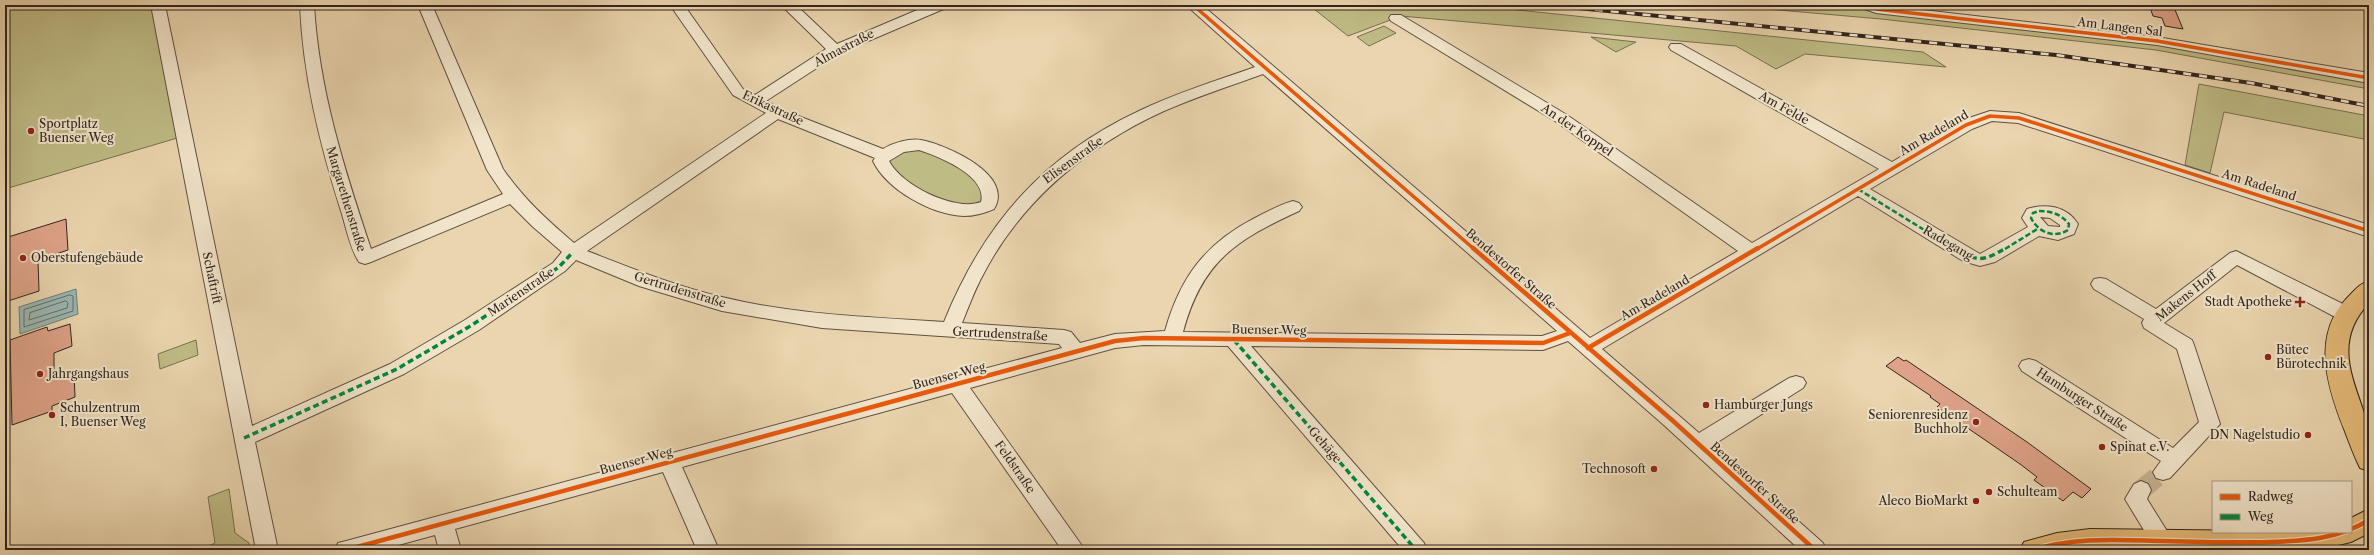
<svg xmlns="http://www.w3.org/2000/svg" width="2374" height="555" font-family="'Libre Caslon Text',serif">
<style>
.green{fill:#bfbb85;stroke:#787052}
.water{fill:#9ab7b2;stroke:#707d77}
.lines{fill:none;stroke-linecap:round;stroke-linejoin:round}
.shore{stroke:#666e68;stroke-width:1}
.building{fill:#dea288;stroke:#32251e}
.minor-tunnel{stroke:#c5b291;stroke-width:20;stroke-dasharray:20 10;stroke-linecap:butt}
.minor-casing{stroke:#605142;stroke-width:2}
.major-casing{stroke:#32251e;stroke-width:2}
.minor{fill:#f1e4ca;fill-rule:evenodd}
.major{fill:#e5ba77;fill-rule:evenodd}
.rail-casing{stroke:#32251e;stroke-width:4}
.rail{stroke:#f1e4ca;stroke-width:2.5;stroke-dasharray:8;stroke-linecap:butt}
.quiet-far1{stroke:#00873e;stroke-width:2.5;stroke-dasharray:5.5 2.5;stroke-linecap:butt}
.quiet{stroke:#00873e;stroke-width:3.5;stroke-dasharray:6 3.5;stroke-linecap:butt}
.cycleway-far1-casing{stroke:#f1e4ca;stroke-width:5.5}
.cycleway-casing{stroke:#f1e4ca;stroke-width:7}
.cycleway-far1{stroke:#e8590c;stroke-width:3.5}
.cycleway{stroke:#e8590c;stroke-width:4.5}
.poi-dot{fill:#8f2418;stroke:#f1e4ca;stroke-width:1.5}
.labels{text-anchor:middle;stroke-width:4;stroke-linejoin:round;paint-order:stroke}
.street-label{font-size:12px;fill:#32251e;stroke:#f1e4ca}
.poi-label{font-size:12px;fill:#32251e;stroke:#f1e4ca;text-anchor:start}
</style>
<rect width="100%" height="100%" fill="#ead5ae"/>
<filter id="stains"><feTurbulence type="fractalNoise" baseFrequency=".005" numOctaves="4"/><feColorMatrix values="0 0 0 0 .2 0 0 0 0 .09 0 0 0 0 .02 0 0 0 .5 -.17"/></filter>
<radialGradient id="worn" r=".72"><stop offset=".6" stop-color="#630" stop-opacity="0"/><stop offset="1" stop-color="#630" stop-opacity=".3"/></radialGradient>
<!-- green -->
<g class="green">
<polygon points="5,5 158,5 184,136 5,189"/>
<polygon points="1309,5 1469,5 1923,52 1946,67 1805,54 1776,69 1736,46 1401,16 1348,36"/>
<polygon points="1721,5 1823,5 1875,9 1867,5 1931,5 1921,14 2157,41 2369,78 2369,89 2156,50 1881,19"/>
<polygon points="1384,26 1396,33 1369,46 1357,37"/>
<polygon points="1591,37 1636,42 1616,52"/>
<polygon points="2199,84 2369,116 2369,140 2224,112 2210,173 2185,165"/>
<polygon points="910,145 969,167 992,199 961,210 889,176 884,156"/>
<polygon points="196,340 198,355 160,369 158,354"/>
<polygon points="229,489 235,533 249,543 250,550 200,550 215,543 208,497"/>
</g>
<!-- water -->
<polygon class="water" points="76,289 78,314 20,334 19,307"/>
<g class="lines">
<!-- shore -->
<g class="shore">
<polygon points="70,295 73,296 73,311 24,327 24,310"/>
<polygon points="66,301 68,303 67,308 29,320 30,313"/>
</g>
</g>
<!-- building -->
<g class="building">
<polygon points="2149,5 2173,5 2183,29 2165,26 2162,18 2153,16"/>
<polygon points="66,219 68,250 38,260 39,291 5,302 5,238"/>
<polygon points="70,324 72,346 54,353 54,379 74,372 75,397 52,406 52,411 12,425 10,340 47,327 48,331"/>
<polygon points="1898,357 1904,361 1906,360 2027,442 2091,489 2082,498 2073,492 2063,501 2034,480 2037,477 2020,464 1937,407 1940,404 1930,397 1931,396 1886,366"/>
</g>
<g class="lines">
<!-- minor-tunnel -->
<polyline class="minor-tunnel" points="2141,490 2163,472"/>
<defs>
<g id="minor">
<path d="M151,5H165L252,426L390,364L465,320L553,263L562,252L532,226L510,204L371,262L365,264L359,262C349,247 346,225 340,208C319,141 303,75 300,5H314C319,90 344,168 371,249L503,194L487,170L418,5H432L503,169C523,198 547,220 574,243L766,113L733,95L670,5H684L743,89L755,95L826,49L781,5H796L837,44L929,5H948L946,8L840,53L766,101L783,110L883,149C893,143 909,138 921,140C947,145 1015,175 994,209C985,213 974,216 964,216C932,215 887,190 873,161L875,158L778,119L587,251C631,268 675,286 722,297C795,315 870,317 944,322C983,225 1043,156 1139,111C1176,93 1216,81 1255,67L1186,5H1202L1590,338L1738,251L1555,121L1391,21L1389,18L1391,15H1401L1567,115L1752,243L1879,169L1671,50L1669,47L1671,44H1681L1892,162L1960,121L1990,111L2019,113L2369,225V237L2018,123L1992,121L1972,129L1870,189L1980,254L2028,227L2022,218L2027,209C2046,203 2067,206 2078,224L2074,234L2058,240L2039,236L1995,262L1980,266L1963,261L1858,196L1602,349L1699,433L1789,378L1796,376L1803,378L1806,383L1803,388L1713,445L1823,543L1826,550H1800L1665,426L1568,341L1543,350L1251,346L1424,543L1427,550H1403L1228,346L1144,345L1115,348L970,388L1085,550H1062L952,393L682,467L719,550H697L663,472L455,529L461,550H439L435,535L380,550H335L338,543L346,541L1062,348L1059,344L822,328L722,311L639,286L576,260L565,271L479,330L404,374L255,442L278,550H256ZM1263,74L1557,331L1542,336L1183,332C1202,261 1236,240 1299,211L1302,207L1299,203L1293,201C1279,205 1266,212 1253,219C1204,245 1180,278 1165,331L1115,334L1080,343L1071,332L1064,330L962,323C969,306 975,289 984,273C1022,200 1089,145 1164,111C1196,97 1230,86 1263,74ZM919,150C938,156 988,176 981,202C955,212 901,185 889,161L904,152ZM2040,217L2050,218L2060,225V227L2048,226Z"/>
<polygon points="1860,5 1879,5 2157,37 2369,73 2369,83 2157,45 1876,13 1862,8"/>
<polygon points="2236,251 2353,309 2355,314 2353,319 2346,321 2339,319 2237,265 2164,323 2192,340 2194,345 2220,424 2170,478 2163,480 2156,478 2153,472 2161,461 2022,371 2019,366 2022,361 2029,359 2036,361 2173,448 2199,422 2177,349 2144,328 2142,323 2144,319 2094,289 2091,284 2094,279 2100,278 2106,279 2156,309 2230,253"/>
<polygon points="2141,481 2148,484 2151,490 2147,499 2175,544 2172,550 2156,550 2125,499 2134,484"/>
</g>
<g id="major">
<path d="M2369,281V303C2330,344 2356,383 2369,428C2372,441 2369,458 2369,471L2360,468C2354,456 2349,442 2344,429C2327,386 2311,335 2348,297C2355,290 2359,284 2369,281Z"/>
<polygon points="2369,509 2369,533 2351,542 2322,549 2020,550 2024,542 2057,533 2090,529 2351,532 2351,518"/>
</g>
</defs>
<!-- minor casing -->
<use href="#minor" class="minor-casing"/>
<!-- major casing -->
<use href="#major" class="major-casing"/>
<!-- minor -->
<use href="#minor" class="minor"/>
<!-- major -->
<use href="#major" class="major"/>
<defs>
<polyline id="rail" points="1547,5 2056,55 2251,83 2369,106"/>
</defs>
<!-- rail casing -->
<use href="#rail" class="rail-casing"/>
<!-- rail -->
<use href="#rail" class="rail"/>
<!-- quiet-far1 -->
<g class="quiet-far1">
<polyline points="1858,189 1955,249"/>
<path d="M2039,211C2051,211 2061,214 2069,224L2068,230C2054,239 2038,232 2031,218L2033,213Z"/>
<polyline points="2005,249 2039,228"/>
</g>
<!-- quiet -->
<g class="quiet">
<path d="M1954,248C1978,262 1982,262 2006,248"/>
<polyline points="1234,340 1416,550"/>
<polyline points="244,438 397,369 472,325 559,267 573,252"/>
</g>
<defs>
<g id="cycleway-far1">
<polyline points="1193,5 1474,249"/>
<polyline points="1867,5 1876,9 2157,41 2369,78"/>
<polyline points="1757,249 1966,125 1990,116 2019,118 2369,231"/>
</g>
<g id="cycleway">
<polyline points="1473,248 1672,420 1815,550"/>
<polyline points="1588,348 1758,248"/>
<polyline points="346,550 1115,341 1144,338 1543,343 1570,333"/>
<path d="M2033,550C2075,537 2117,540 2160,541C2196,542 2233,543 2270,542C2305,541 2338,539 2369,520"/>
</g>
</defs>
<!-- cycleway-far1 casing -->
<use href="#cycleway-far1" class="cycleway-far1-casing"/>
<!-- cycleway casing -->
<use href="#cycleway" class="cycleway-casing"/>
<!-- cycleway-far1 -->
<use href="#cycleway-far1" class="cycleway-far1"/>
<!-- cycleway -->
<use href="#cycleway" class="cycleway"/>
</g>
<!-- markers -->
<g class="poi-dot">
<circle cx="31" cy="131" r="4"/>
<circle cx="23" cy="258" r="4"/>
<path d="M2298 296h4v4h4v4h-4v4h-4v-4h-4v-4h4z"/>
<circle cx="2268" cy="357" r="4"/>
<circle cx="40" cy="374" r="4"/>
<circle cx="1706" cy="405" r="4"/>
<circle cx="52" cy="415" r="4"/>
<circle cx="1976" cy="422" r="4"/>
<circle cx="2308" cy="435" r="4"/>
<circle cx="2102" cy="447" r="4"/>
<circle cx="1654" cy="469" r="4"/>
<circle cx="1989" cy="492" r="4"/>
<circle cx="1976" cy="501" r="4"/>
</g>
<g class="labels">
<!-- street labels -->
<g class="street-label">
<text transform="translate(2120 27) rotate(7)" y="4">Am Langen Sal</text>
<text transform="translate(844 48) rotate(-28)" y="4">Almastraße</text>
<text transform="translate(773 108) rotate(25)" y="4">Erikastraße</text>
<text transform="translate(1784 108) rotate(29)" y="4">Am Felde</text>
<text transform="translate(1577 130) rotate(34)" y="4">An der Koppel</text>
<text transform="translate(1934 133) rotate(-30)" y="4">Am Radeland</text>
<text transform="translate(1073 160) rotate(-36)" y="4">Elisenstraße</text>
<text transform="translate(2259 185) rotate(18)" y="4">Am Radeland</text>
<text transform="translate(346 199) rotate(73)" y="4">Margarethenstraße</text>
<text transform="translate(1948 243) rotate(30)" y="4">Radegang</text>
<text transform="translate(1511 269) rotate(41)" y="4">Bendestorfer Straße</text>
<text transform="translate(212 278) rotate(78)" y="4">Schaftrift</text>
<text transform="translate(680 290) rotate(17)" y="4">Gertrudenstraße</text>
<text transform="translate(521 292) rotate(-34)" y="4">Marienstraße</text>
<text transform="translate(2186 296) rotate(-38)" y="4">Makens Hoff</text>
<text transform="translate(1655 298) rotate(-30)" y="4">Am Radeland</text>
<text transform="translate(1269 330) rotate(1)" y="4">Buenser Weg</text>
<text transform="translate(1000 334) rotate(3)" y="4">Gertrudenstraße</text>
<text transform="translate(949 376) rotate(-15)" y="4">Buenser Weg</text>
<text transform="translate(2082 400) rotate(33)" y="4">Hamburger Straße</text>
<text transform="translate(1325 445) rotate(49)" y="4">Gehäge</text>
<text transform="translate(636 461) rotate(-15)" y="4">Buenser Weg</text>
<text transform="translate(1015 467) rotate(55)" y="4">Feldstraße</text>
<text transform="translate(1755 483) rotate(42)" y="4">Bendestorfer Straße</text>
</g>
<!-- poi labels -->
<g class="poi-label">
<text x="39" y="128">Sportplatz<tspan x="39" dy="14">Buenser Weg</tspan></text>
<text x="31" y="262">Oberstufengebäude</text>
<text x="2292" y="306" text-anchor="end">Stadt Apotheke</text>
<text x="2276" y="354">Bütec<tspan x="2276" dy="14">Bürotechnik</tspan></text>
<text x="48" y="378">Jahrgangshaus</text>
<text x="1714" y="409">Hamburger Jungs</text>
<text x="60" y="412">Schulzentrum<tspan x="60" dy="14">I, Buenser Weg</tspan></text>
<text x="1968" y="419" text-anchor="end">Seniorenresidenz<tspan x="1968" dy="14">Buchholz</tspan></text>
<text x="2300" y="439" text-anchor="end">DN Nagelstudio</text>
<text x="2110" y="451">Spinat e.V.</text>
<text x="1646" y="473" text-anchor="end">Technosoft</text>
<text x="1997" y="496">Schulteam</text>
<text x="1968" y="505" text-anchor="end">Aleco BioMarkt</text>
</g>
</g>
<!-- margin -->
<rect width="2374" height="555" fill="none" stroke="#ead5ae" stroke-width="20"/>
<rect x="6" y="6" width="2362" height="543" fill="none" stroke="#32251e" stroke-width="2"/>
<rect x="10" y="10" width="2354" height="535" fill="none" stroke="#32251e"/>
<!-- legend -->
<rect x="2212" y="481" width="140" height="52" fill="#f1e4ca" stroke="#a59885"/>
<rect x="2220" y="494" width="20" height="6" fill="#e8590c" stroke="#a59885"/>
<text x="2248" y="501" font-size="12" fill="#32251e">Radweg</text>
<rect x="2220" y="514" width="20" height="6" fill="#00873e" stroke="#a59885"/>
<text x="2248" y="521" font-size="12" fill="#32251e">Weg</text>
<rect width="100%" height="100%" filter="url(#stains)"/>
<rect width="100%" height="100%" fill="url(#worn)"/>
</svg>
